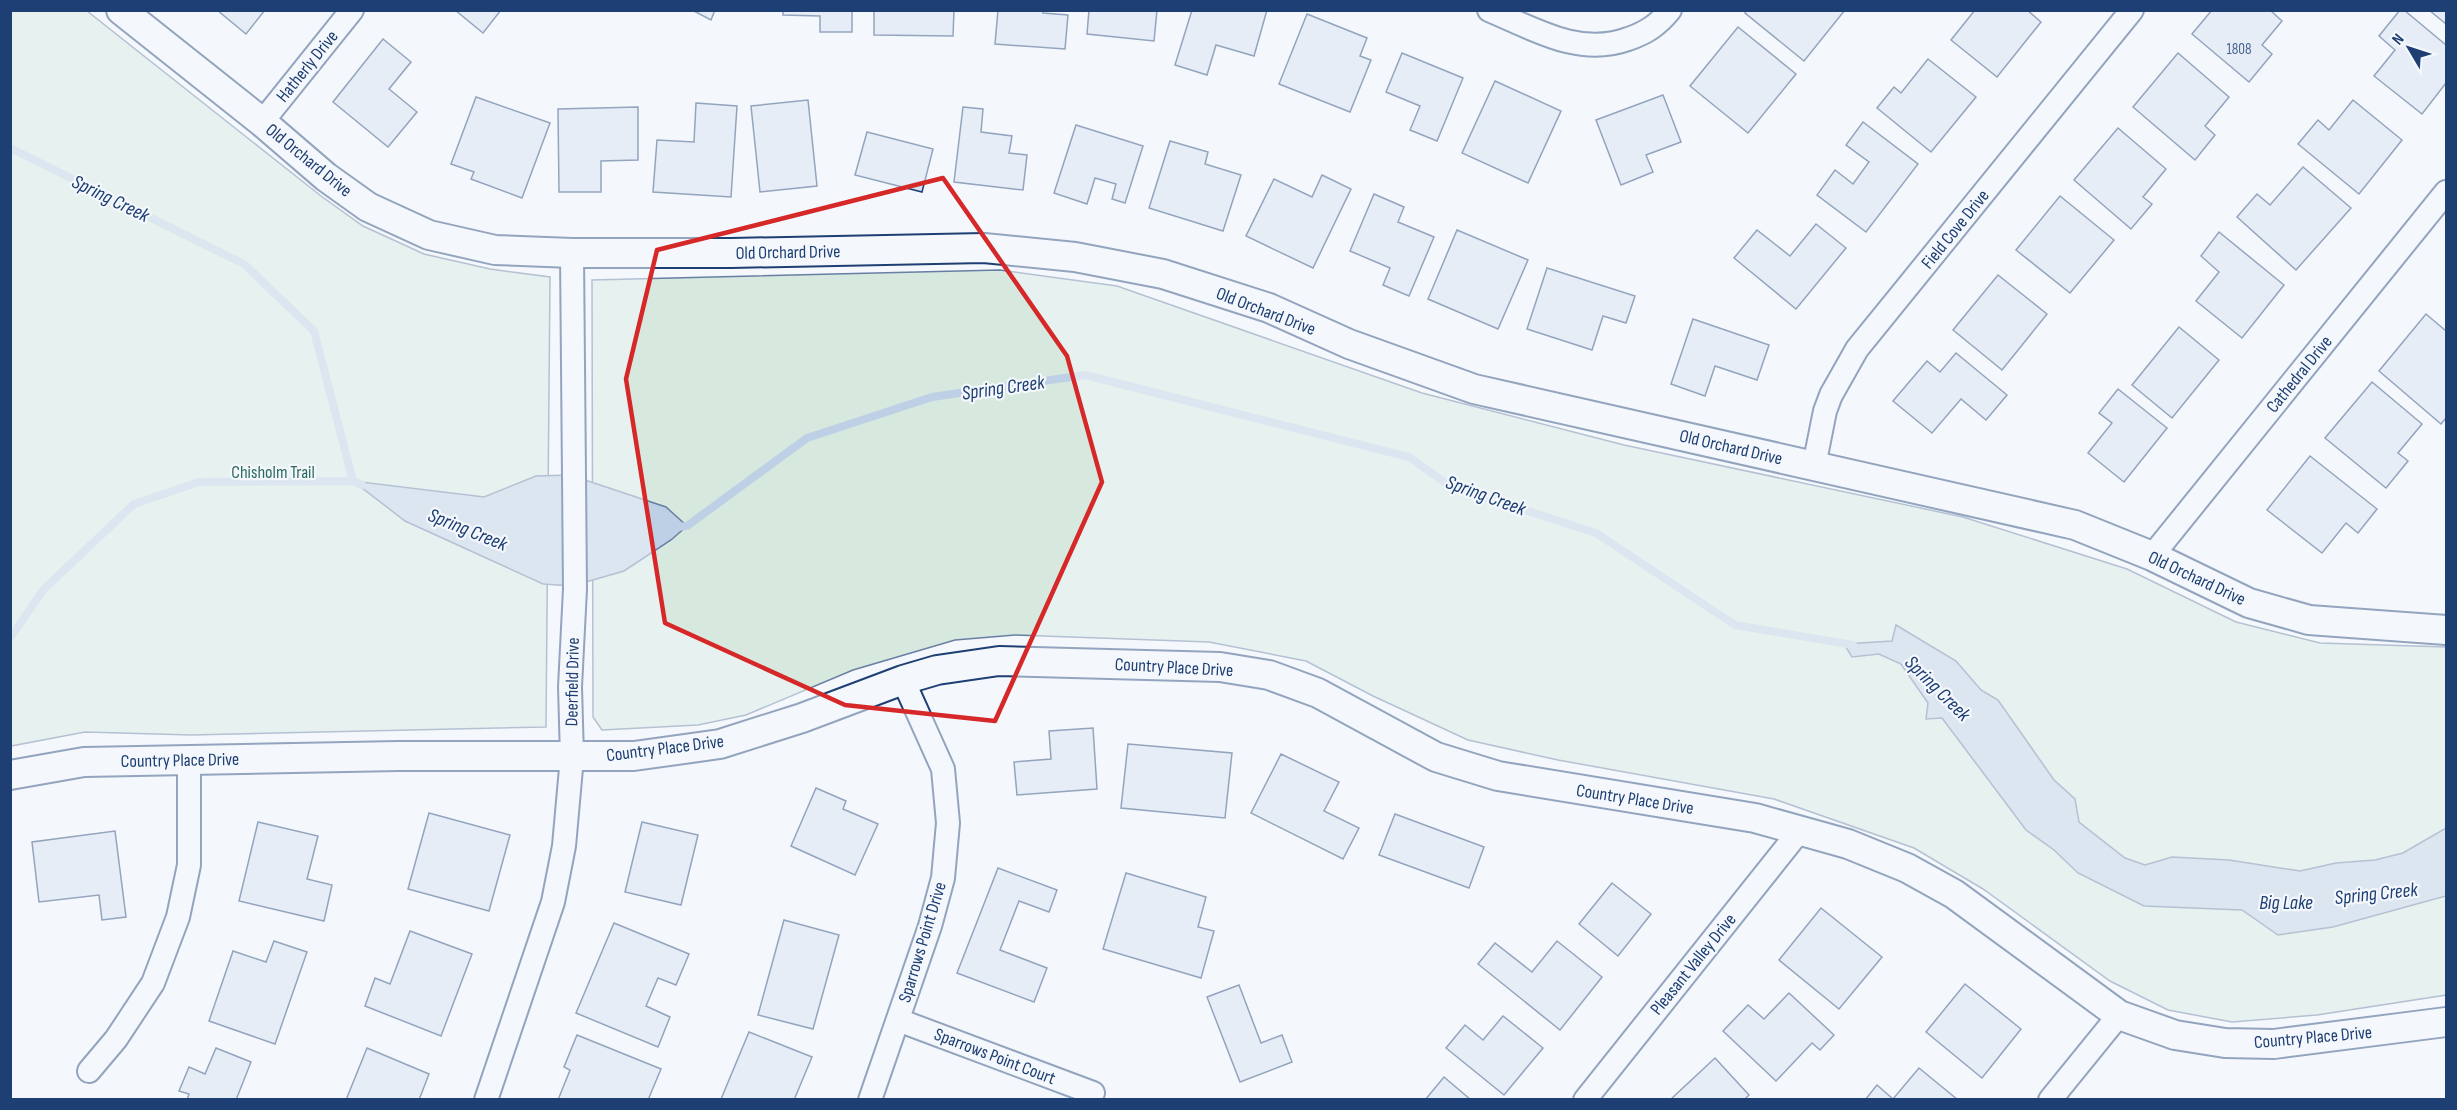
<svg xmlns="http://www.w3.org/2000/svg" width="2457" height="1110" font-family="'Sofia Sans Condensed',sans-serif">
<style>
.green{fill:#d7e8df;stroke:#687fa3;stroke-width:1.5}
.water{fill:#bed0e5;stroke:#687fa3;stroke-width:1.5}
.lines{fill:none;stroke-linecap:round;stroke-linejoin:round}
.stream{stroke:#bed0e5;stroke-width:8}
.building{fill:#d5e0f0;stroke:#1d3f73;stroke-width:1.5}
.minor-casing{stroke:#1d3f73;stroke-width:26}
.tertiary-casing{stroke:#1d3f73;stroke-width:32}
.minor{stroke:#f4f7fb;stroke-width:22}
.tertiary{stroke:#f4f7fb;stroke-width:28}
.marked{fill:none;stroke:#d62828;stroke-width:4.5;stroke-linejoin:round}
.labels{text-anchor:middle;stroke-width:4.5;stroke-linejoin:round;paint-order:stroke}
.number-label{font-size:15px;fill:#4b6792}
.street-label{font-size:18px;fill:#1d3f73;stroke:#f4f7fb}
.park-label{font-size:18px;fill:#2c6c60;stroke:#f4f7fb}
.water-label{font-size:20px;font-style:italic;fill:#1d3f73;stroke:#f4f7fb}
</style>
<rect width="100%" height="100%" fill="#f4f7fb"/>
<!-- green -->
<g class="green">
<polygon points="11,11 87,11 321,196 363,226 424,254 490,269 550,277 546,727 191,735 85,732 11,746"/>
<polygon points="1000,270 1117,286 1422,393 1624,445 1963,517 2127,569 2236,622 2320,643 2446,647 2446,995 2317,1015 2232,1022 2168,1010 2110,981 1983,889 1914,848 1774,799 1558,760 1468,740 1373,696 1306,661 1209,642 1015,635 955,640 853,670 746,715 698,725 602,730 593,717 592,280"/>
</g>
<!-- water -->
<g class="water">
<polygon points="570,475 666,507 687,526 671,540 624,571 572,586 543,584 405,521 353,481 484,497 536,476"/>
<polygon points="1896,625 1956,661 1981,690 1998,700 2054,780 2075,799 2079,822 2125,858 2145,865 2172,857 2229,860 2300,871 2336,863 2375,860 2403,853 2446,828 2446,896 2333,927 2278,935 2242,910 2144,906 2078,873 2054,850 2026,830 1942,718 1926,719 1928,703 1901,664 1879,654 1852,657 1844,644 1892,641"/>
</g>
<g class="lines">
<!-- stream -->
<g class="stream">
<polyline points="10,148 244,264 314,331 353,481"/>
<polyline points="678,527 687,526 807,438 932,397 1085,375 1409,457 1450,486 1596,533 1735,625 1853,645"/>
<polyline points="10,638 44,589 134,504 199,482 353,481 362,485"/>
</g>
</g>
<!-- building -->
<g class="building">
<polygon points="217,10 265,10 246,34"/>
<polygon points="455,10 501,10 483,33"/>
<polygon points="692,10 715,10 711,20"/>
<polygon points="783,10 852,10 852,32 820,32 820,16 783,15"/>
<polygon points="874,10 954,10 953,36 874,35"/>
<polygon points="998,10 1043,10 1043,13 1068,15 1065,49 995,44"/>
<polygon points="1089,10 1157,10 1154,41 1087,34"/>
<polygon points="1192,10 1267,10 1254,56 1216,45 1207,75 1175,65"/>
<polygon points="1747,10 1845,10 1804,61 1745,13"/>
<polygon points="1975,10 2027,10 2041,22 1997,77 1951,40"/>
<polygon points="2212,10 2270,10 2282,21 2262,45 2272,54 2249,82 2192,34"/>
<polygon points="2400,10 2404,10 2446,45 2446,83 2422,114 2374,76 2395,50 2379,36"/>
<polygon points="2429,10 2446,10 2446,24"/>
<polygon points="1307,14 1367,38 1360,56 1371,60 1350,112 1279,84"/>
<polygon points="1738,27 1796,74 1748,133 1690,86"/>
<polygon points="383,39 411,62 389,89 417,112 388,147 333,102"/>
<polygon points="1402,53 1463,78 1437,141 1410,130 1420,106 1386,92"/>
<polygon points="2178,53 2229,97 2205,126 2215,135 2195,160 2133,107"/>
<polygon points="1928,59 1976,97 1931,152 1877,108 1894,87 1901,93"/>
<polygon points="1495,81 1561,111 1528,183 1462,153"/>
<polygon points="1663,95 1681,142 1646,155 1653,172 1621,185 1596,120"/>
<polygon points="476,97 550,123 522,198 471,179 474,172 451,164"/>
<polygon points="808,100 817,186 760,192 751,106"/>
<polygon points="2353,100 2402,140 2359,194 2298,144 2318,120 2329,130"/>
<polygon points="696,103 737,106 731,197 653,192 657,140 694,142"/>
<polygon points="638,107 638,160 601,161 601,192 559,192 558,109"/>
<polygon points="963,107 983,109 981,132 1012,136 1009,153 1027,155 1023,190 954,182"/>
<polygon points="1863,122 1918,164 1866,232 1817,195 1835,170 1853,184 1869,162 1846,145"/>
<polygon points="1076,125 1143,146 1125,203 1112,199 1116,184 1095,178 1087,204 1054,193"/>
<polygon points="2118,128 2166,169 2143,197 2152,204 2131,229 2074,180"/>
<polygon points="867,132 933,149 922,192 855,175"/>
<polygon points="1170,141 1208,152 1205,164 1241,175 1223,231 1149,208"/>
<polygon points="2303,167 2351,208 2296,270 2237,217 2257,194 2270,205"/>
<polygon points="1322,175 1351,189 1313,268 1246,236 1274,179 1312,197"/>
<polygon points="1374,194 1404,207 1398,222 1434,237 1409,296 1383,285 1390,268 1350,251"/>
<polygon points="2060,196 2114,240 2070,293 2016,250"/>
<polygon points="1816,224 1846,248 1796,309 1734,258 1757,230 1790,256"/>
<polygon points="1457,230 1528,260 1498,329 1428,299"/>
<polygon points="2219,232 2284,285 2242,338 2196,301 2219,272 2201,256"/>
<polygon points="1547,268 1635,296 1626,323 1603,316 1592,350 1527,329"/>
<polygon points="1998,275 2047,314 2002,370 1953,330"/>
<polygon points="2426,314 2446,331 2446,418 2441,424 2379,371"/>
<polygon points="1693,319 1769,345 1757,380 1715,366 1705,396 1671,384"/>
<polygon points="2179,327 2219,360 2172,418 2132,385"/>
<polygon points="1956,353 2007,395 1986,420 1961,399 1932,433 1893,401 1927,361 1940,372"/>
<polygon points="2372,382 2422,424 2398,453 2408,461 2386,488 2325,438"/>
<polygon points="2118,389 2167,428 2124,482 2088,453 2112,423 2099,413"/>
<polygon points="2310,456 2377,509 2358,533 2346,523 2322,553 2267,510"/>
<polygon points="1093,728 1097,789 1017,795 1014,762 1051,759 1049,731"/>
<polygon points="1128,744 1232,753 1225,818 1121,808"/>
<polygon points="1281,754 1339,782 1324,811 1359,828 1343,859 1251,813"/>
<polygon points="816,788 846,801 843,809 878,824 855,875 791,846"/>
<polygon points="429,813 510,835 489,911 408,889"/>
<polygon points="1395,814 1484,847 1469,888 1379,855"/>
<polygon points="258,822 318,836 307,879 332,885 324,921 239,901"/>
<polygon points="642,822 698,835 681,905 625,892"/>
<polygon points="115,831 126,917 102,920 99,895 39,902 32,842"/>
<polygon points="998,868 1057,890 1049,912 1019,901 1000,950 1047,968 1034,1002 957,973"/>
<polygon points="1126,873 1206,897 1198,927 1214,931 1201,978 1103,949"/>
<polygon points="1612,883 1651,914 1618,956 1579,924"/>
<polygon points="1821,908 1882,957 1839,1009 1779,960"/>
<polygon points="784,920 839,935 813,1029 758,1015"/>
<polygon points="614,923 689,954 676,985 658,978 646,1006 670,1017 658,1047 576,1013"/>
<polygon points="410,931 472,954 441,1036 365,1006 375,978 390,984"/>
<polygon points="274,941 307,952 275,1044 209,1021 233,951 266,962"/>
<polygon points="1557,941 1602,977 1560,1030 1478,964 1495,943 1532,972"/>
<polygon points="1965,984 2021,1029 1982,1078 1926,1032"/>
<polygon points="1239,985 1261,1043 1282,1035 1292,1062 1240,1082 1207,997"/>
<polygon points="1789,993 1834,1035 1820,1050 1812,1043 1776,1081 1723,1031 1748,1005 1764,1019"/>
<polygon points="1503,1016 1543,1048 1504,1095 1446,1048 1465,1025 1483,1040"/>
<polygon points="749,1032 812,1057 794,1100 717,1100 721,1099"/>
<polygon points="577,1035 661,1069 648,1100 558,1100 570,1070 564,1067"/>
<polygon points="216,1048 251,1062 236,1100 187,1100 189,1094 179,1091 189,1067 205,1074"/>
<polygon points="367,1048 429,1074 419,1100 346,1100"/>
<polygon points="1715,1058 1749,1095 1744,1100 1670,1100"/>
<polygon points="1919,1068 1958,1100 1865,1100 1877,1085 1893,1099"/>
<polygon points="1444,1077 1471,1100 1425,1100"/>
</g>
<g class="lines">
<defs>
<g id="minor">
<path d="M1489,10C1534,29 1579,57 1628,39C1646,33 1658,25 1670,10"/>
<polyline points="262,122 352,10"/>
<polyline points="1814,466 1825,411 1831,395 1857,349 2132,10"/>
<polyline points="2152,556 2446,192"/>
<polyline points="898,1020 1093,1093"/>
<polyline points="89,1071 116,1039 153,983 178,917 189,865 189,760"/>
<polyline points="486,1100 553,902 564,846 572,757 570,687 575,589 572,253"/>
<polyline points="870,1100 930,926 943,878 948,823 943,769 903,680"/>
<polyline points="1585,1100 1801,829"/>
<polyline points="2050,1100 2119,1015"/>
</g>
<g id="tertiary">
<polyline points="121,10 262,122 326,177 368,207 429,235 495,250 572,253 731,253 984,248 1075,257 1163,274 1269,308 1349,344 1474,389 2075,525 2152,556 2249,603 2309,620 2446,630"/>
<polyline points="10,775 84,762 399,756 634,756 720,744 802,718 903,680 937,670 999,661 1220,667 1269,675 1318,693 1436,757 1498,776 1755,818 1848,844 1907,868 1954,894 2119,1015 2175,1035 2225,1043 2274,1044 2446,1022"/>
</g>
</defs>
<!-- minor casing -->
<use href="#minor" class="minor-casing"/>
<!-- tertiary casing -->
<use href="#tertiary" class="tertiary-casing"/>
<!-- minor -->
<use href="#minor" class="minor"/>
<!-- tertiary -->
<use href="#tertiary" class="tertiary"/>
</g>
<!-- marked area -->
<path d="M0 0H2457V1110H0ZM943,178L1067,356L1102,482L995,721L845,705L665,623L626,379L657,250Z" fill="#f4f7fb" fill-opacity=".55" fill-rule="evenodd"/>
<path class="marked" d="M943,178L1067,356L1102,482L995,721L845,705L665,623L626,379L657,250Z"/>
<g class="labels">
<!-- number labels -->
<g class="number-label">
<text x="2239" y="54">1808</text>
</g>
<!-- street labels -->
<g class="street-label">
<text transform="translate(307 66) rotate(-51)" y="6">Hatherly Drive</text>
<text transform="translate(309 160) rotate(39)" y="6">Old Orchard Drive</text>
<text transform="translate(1955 229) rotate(-51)" y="6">Field Cove Drive</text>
<text transform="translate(788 252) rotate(-1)" y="6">Old Orchard Drive</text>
<text transform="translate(1266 311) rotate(21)" y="6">Old Orchard Drive</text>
<text transform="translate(2299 374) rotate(-51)" y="6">Cathedral Drive</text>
<text transform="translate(1731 447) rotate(13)" y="6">Old Orchard Drive</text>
<text transform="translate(2197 578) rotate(25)" y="6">Old Orchard Drive</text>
<text transform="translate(1174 667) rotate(3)" y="6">Country Place Drive</text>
<text transform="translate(572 682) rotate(-89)" y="6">Deerfield Drive</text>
<text transform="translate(665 748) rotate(-7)" y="6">Country Place Drive</text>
<text transform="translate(180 760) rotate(-1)" y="6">Country Place Drive</text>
<text transform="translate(1635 799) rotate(9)" y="6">Country Place Drive</text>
<text transform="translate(922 942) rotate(-73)" y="6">Sparrows Point Drive</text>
<text transform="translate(1693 964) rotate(-51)" y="6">Pleasant Valley Drive</text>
<text transform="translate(2313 1037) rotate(-5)" y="6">Country Place Drive</text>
<text transform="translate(995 1056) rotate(21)" y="6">Sparrows Point Court</text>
</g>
<!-- park labels -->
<g class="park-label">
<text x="273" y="478">Chisholm Trail</text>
</g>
<!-- water labels -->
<g class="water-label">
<text transform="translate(111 198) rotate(26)" y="7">Spring Creek</text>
<text transform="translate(1003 387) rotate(-8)" y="7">Spring Creek</text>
<text transform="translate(1486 495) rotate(20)" y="7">Spring Creek</text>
<text transform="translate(468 529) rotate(22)" y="7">Spring Creek</text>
<text transform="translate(1938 688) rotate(45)" y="7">Spring Creek</text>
<text transform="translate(2376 893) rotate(-6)" y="7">Spring Creek</text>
<text x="2286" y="909">Big Lake</text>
</g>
</g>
<!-- border -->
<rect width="2457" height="1110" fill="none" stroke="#1d3f73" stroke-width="24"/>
<!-- north arrow -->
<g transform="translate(2409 48) rotate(309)" stroke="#f4f7fb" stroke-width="4.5" paint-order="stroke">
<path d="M0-4.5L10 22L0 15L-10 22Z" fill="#1d3f73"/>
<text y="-9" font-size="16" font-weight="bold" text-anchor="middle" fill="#1d3f73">N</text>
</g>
</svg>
